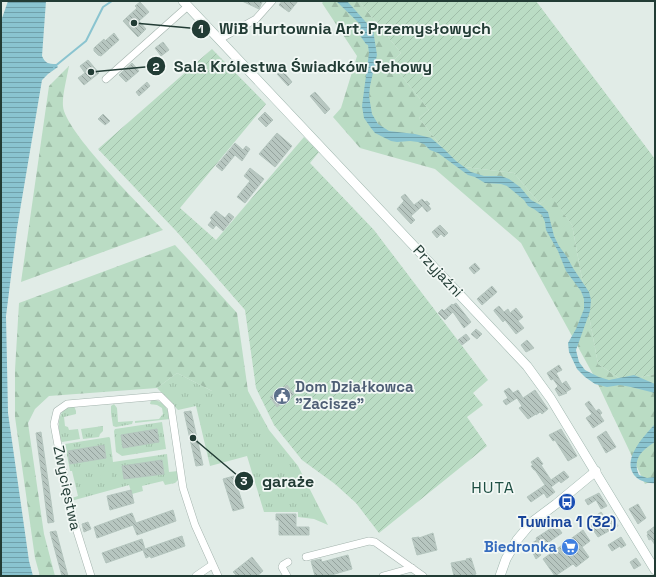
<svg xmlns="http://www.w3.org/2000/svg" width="656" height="577" font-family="'Space Grotesk',sans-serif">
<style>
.grass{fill:url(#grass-tufts)}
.forest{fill:url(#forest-firs)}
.park{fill:#badcc4}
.garden{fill:url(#garden-furrows)}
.water{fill:url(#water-rules)}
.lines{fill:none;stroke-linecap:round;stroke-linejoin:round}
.stream{stroke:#8ac4d0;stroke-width:2}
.building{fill:url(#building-back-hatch);stroke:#b4c5be}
.street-casing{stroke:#a4b4ae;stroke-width:8}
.secondary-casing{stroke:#a0b7af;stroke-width:10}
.street{stroke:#fff;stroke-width:7}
.secondary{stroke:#fff;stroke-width:9}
.labels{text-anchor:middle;stroke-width:3.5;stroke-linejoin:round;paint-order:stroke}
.street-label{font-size:15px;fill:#223c35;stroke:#f2f8f5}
.service-label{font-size:15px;font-weight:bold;fill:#4e5e75;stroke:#f2f8f5;text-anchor:start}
.transit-label{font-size:15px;font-weight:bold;fill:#164399;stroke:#f2f8f5}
.shop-label{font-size:15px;font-weight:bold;fill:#366cbe;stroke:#f2f8f5;text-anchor:end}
.neighbourhood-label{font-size:16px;letter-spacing:1px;fill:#1e4e43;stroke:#f2f8f5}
.leader{fill:none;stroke:#223c35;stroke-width:1.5}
.callout-dot{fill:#223c35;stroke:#f2f8f5;stroke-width:1.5}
.mark-label{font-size:12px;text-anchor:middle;font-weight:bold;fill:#fff}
.callout-label{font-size:16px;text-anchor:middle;font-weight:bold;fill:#223c35;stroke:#f2f8f5;stroke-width:3.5;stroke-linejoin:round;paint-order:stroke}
</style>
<defs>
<pattern id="grass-tufts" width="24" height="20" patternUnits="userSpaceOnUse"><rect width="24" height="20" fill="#badcc4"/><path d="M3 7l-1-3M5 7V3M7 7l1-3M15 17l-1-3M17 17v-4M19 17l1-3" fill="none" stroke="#a0bea9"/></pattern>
<pattern id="forest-firs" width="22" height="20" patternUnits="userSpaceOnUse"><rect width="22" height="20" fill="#badcc4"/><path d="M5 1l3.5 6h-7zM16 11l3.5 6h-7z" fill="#a0bea9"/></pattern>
<pattern id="garden-furrows" width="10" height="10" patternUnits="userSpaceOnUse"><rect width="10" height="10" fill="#badcc4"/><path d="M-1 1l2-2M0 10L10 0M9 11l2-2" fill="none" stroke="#a0bea9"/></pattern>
<pattern id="water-rules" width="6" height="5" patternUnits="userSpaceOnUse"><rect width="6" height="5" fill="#8ac4d0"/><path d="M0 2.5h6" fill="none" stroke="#70a0aa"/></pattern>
<pattern id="building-back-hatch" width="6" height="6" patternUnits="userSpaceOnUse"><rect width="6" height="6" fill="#b7c6c0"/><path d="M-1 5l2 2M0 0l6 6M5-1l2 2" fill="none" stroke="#94a29d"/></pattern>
</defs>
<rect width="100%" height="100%" fill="#e1ece7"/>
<!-- grass -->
<g class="grass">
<polygon points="177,373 212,391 248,391 269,430 298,466 328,525 314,519 298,517 298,512 264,512 247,456 210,466 196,406 178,410 157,388"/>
<path d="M151,400C164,400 168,408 170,419L135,423V421L159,419L163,414L162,408L157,405L150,404Z"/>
<polygon points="114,404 117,408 118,422 133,421 132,424 116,427 113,426 111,413 111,406"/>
<path d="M74,406L76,411V414L64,417L65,426L68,427L69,430L78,429L80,439L62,442L60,440C59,426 55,409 74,406Z"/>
<polygon points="162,422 166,449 122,456 116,452 114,431 115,429"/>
<polygon points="103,426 103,431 100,434 99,437 83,439 81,429"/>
<polygon points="109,437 110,438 113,462 167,454 169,472 178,471 178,480 175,483 165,485 163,481 142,486 143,491 132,494 129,485 71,501 72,498 78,496 72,471 70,471 65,444"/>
</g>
<!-- forest -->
<g class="forest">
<polygon points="324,1 359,1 401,53 391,63 429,110 419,118 456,166 514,173 540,204 551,195 572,225 598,364 623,381 655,374 655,480 645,484 595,378 521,243 435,169 360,148 333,117 341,108 357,56 322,3"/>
<path d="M69,66C67,77 62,96 63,106C64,131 143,208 163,230L21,282L49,86Z"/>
<polygon points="175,245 237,313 248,391 212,391 177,373 157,388 49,396 35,409 28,423 44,534 55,576 40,576 35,558 15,417 15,370 19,303"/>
</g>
<!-- park -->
<circle class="park" cx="106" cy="477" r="6"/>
<!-- garden -->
<g class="garden">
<polygon points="359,1 536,1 655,159 655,374 623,381 598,364 572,225 551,196 540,204 514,173 456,166 419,118 429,110 391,63 401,53"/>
<polygon points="212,49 266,104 180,208 216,240 304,137 319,152 310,163 374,230 488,380 473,393 483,405 467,417 487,446 379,533 356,503 335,484 302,460 274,425 256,388 245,310 177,232 98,149"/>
</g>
<!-- water -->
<g class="water">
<path d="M8,1H46L42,56C45,63 48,64 56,64L58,67L48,74L42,80L17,228L6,316L8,413L29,561L33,576H1V21Z"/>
<polygon points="336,1 347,1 373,30 377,55 370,86 369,96 372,114 378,124 389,131 415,134 431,138 445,150 456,161 471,172 484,176 501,176 509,179 520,187 531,200 542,206 548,212 554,236 559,246 567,257 573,268 589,292 591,300 590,311 576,350 579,362 585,370 599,377 609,380 634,375 655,384 655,393 631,387 620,385 607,387 595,384 585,377 577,369 569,352 568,343 576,329 584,309 584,299 581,291 566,271 558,251 546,230 545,222 542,215 534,209 528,206 524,200 507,186 501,184 485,183 475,177 468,175 438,153 430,150 424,144 418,142 410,141 397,142 391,141 375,133 371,128 364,118 362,106 369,53 368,45 366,44 359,34 361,25"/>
<path d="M655,424V442C642,450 632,459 639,475L647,478L655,477V483C649,484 641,481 637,478C619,462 643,437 655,424Z"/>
</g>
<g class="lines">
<!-- stream -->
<polyline class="stream" points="54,67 86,41 103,7 112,1"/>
</g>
<!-- building -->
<g class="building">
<polygon points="242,1 259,1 262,2 259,9"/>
<polygon points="282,1 298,1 289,12 279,5"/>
<polygon points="140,2 149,12 139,21 146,29 138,37 123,21 137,8 135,6"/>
<polygon points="114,33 119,40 101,56 98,55 94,51 94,48 104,39 105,41"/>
<polygon points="163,42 169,50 161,56 155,48"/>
<polygon points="159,57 164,63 156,69 153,66 157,62 155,60"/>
<polygon points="88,60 99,73 84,85 78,78 85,73 80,66"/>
<polygon points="132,63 139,71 126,82 119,75"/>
<polygon points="282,70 292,82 288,86 277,74"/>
<polygon points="147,82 150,86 139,96 136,92"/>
<polygon points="315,92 330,109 325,114 310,96"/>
<polygon points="265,112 273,120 266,127 258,119"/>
<polygon points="103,114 110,121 105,125 98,119"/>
<polygon points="277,133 292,146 275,167 259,154"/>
<polygon points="235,143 243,150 246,146 250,149 242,161 235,155 222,171 216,166"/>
<polygon points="250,168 264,179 245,203 237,197 250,181 244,176"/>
<polygon points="405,194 414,205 422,199 425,202 427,201 430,204 428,205 431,209 427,212 422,206 411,216 415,220 411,224 397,209 404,201 401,197"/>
<polygon points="216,211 225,218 229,213 234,217 223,231 216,225 213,229 208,225 212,220 210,218"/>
<polygon points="440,225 448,233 444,237 441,234 437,238 432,232"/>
<polygon points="475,263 480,269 474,274 469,268"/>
<polygon points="492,286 497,292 482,305 477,299"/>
<polygon points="456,303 471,322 464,328 453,312 445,320 438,313 442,309 444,311 452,304 453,305"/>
<polygon points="499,306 504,312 508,309 510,313 516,308 523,317 518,321 524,328 516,334 505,320 503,322 494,311 494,310"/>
<polygon points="476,329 482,334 477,339 471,334"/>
<polygon points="466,334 470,339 462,345 458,340"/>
<polygon points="527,340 534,348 526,352 521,345"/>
<polygon points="559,365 562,370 556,373 562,384 566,381 571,389 566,392 567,393 559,396 555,389 558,386 553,379 551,380 547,373"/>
<polygon points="287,385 294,394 277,407 270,397"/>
<polygon points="509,388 513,393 518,390 523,398 535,390 548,409 542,414 540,412 536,415 536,414 528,419 519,408 522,406 517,398 506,405 503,401 508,398 504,391"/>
<polygon points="589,401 596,411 599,409 602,413 600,415 604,421 593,428 586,418 592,414 585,404"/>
<polygon points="191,411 203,465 196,466 184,412"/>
<polygon points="157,429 159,442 123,448 121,435"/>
<polygon points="561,429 577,456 568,461 555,440 553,441 549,435"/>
<polygon points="606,431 616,447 606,453 597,437"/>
<polygon points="41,432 54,522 48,523 36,433"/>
<polygon points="104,445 106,458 70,464 68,451"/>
<polygon points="538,457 543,464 541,465 551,480 564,471 569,477 561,483 559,481 551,487 555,492 547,498 544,493 531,502 527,497 545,485 535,470 534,470 531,466 533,465 531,462"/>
<polygon points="162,460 164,474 124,479 122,466"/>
<polygon points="234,476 244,508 233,511 223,479"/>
<polygon points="131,490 134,503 110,510 107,496"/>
<polygon points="599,493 607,506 601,509 596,500 588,505 585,500"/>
<polygon points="638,504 646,518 638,524 629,509"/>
<polygon points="173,510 176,521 137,535 133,525 97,538 94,527 132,513 136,523"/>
<polygon points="601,512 606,519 613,516 618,526 598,537 590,525 599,519 597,515"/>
<polygon points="276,514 296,514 296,527 309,527 309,535 279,535 279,520 276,520"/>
<polygon points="88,522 91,529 84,532 82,524"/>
<polygon points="556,525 562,533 537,550 541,555 536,559 529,545 537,540 536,538"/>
<polygon points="655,526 655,545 651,539 649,540 647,535 648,534 647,532"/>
<polygon points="583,530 590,541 582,547 589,557 576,567 573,564 555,576 543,559"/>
<polygon points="56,531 68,576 62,576 50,532"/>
<polygon points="433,533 437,550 417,555 412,538 419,537 419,538"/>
<polygon points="182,536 185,546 151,558 150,556 146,558 143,550 106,563 102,553 142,539 145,549"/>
<polygon points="621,537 626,545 621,548 620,546 612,551 608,545"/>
<polygon points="348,555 352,569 328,576 315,576 311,561 321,559 322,562"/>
<polygon points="252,557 263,571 257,576 237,576 233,572"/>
<polygon points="471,558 476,574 469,576 454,576 451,563 467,560 466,559"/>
<polygon points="636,558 641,565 634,569 630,562"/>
</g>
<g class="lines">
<defs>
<g id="street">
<polyline points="220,39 256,19 272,1"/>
<polyline points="106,79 188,6"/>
<polyline points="306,557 369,541 375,542 423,576"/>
<polyline points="91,576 70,509 54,424 57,411 67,404 160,396 171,407 183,488 195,525 218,576"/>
<polyline points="196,576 212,565"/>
<polyline points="287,576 282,567 283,565 288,562"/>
<polyline points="383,576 412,568"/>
</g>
<g id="secondary">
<polyline points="183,1 527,366 551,399 655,570"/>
<polyline points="500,576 506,559 517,540 532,522 556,504 596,471"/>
</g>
</defs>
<!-- street casing -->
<use href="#street" class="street-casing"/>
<!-- secondary casing -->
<use href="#secondary" class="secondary-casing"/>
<!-- street -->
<use href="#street" class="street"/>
<!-- secondary -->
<use href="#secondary" class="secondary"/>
</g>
<!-- icons -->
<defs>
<symbol id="civic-disc" viewBox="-11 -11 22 22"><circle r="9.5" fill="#5c6f8a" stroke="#f2f8f5"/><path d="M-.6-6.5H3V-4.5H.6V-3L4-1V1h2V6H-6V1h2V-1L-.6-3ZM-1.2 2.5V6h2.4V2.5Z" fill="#fff"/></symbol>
<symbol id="bus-disc" viewBox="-11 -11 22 22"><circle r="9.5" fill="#1a4fb4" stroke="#f2f8f5"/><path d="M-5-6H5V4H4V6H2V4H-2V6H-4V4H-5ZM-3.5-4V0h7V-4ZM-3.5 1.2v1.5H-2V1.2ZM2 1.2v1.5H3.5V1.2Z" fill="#fff"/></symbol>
<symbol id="supermarket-disc" viewBox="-11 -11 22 22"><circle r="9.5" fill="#3f7fe0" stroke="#f2f8f5"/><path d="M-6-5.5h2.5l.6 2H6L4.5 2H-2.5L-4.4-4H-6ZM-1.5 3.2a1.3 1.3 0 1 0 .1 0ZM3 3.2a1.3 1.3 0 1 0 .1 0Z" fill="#fff"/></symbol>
</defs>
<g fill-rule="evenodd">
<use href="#civic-disc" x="272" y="386" width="20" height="20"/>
<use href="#bus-disc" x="557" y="492" width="20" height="20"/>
<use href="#supermarket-disc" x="560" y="537" width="20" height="20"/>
</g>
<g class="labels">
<!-- street labels -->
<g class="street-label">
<text transform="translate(438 271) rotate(47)" y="5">Przyjaźni</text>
<text transform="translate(67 488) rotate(78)" y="5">Zwycięstwa</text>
</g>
<!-- service labels -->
<g class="service-label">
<text x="295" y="392">Dom Działkowca<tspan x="295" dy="17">"Zacisze"</tspan></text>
</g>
<!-- transit labels -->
<g class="transit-label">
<text x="567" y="527">Tuwima 1 (32)</text>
</g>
<!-- shop labels -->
<g class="shop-label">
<text x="557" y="552">Biedronka</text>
</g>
<!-- neighbourhood labels -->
<g class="neighbourhood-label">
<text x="493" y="493">HUTA</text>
</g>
</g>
<!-- callouts -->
<path class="leader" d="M134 23L201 29M91 72L156 66M193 438L244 481"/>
<g class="callout-dot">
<circle cx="134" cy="23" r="4"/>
<circle cx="91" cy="72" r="4"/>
<circle cx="193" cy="438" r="4"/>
<circle cx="201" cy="29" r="10"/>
<circle cx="156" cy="66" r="10"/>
<circle cx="244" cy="481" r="10"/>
</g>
<g class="mark-label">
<text x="201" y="33">1</text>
<text x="156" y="71">2</text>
<text x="244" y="485">3</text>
</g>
<g class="callout-label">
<text x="355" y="34">WiB Hurtownia Art. Przemysłowych</text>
<text x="303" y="72">Sala Królestwa Świadków Jehowy</text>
<text x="288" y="487">garaże</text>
</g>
<!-- border -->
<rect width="656" height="577" fill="none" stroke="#223c35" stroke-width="4"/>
</svg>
